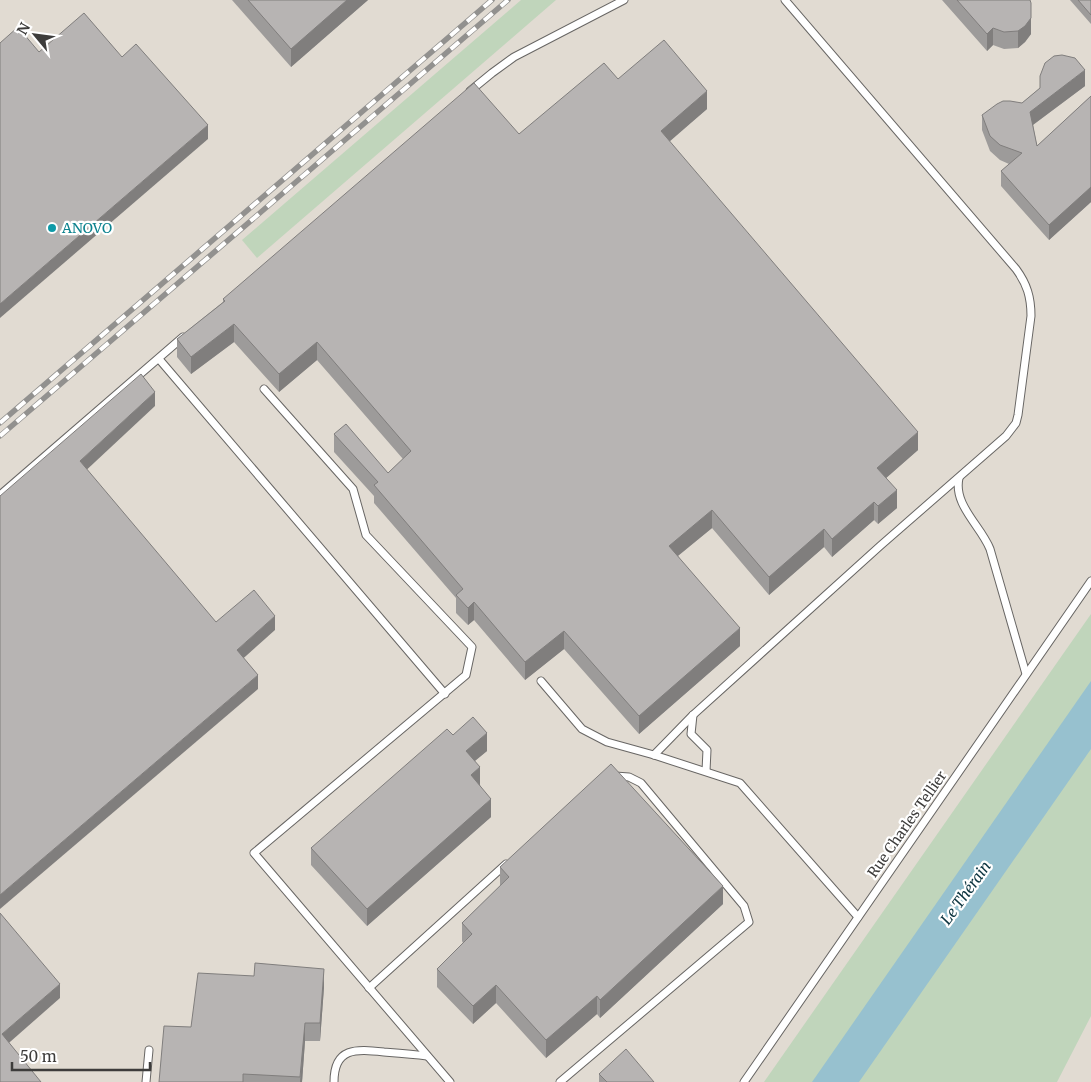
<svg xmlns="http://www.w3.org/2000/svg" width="1091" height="1082" font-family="Merriweather,serif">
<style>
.built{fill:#e1dbd2}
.green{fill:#c0d5bb}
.water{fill:#97c1cf}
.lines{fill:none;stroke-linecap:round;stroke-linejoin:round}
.service-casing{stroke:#686664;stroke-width:9}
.service{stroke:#fff;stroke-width:7}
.rail-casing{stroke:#92918f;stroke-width:5.5}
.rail{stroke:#fff;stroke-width:4;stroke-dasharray:11;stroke-linecap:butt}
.wall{fill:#9d9b9a}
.shaded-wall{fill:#807e7d}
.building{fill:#b7b4b3;stroke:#807e7d}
.culture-dot{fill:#0f9aa8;stroke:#fff;stroke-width:2}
.labels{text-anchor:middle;stroke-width:4.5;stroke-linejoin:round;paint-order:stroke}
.culture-label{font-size:14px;fill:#0d838f;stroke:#fff;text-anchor:start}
.street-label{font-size:14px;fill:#3d3c3b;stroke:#fff}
.water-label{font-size:15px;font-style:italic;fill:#0d3540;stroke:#fff}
</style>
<rect width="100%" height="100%" fill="#e9e7e4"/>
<!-- built -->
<rect class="built" x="0" y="0" width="1091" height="1082"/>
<!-- green -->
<g class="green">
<polygon points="521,0 556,0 257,258 242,240"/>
<polygon points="1091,614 1091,1016 1057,1082 764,1082"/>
</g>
<!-- water -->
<polygon class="water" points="1091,681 1091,749 859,1082 812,1082"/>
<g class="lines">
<defs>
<g id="service">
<polyline points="470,91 492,73 514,57 624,0"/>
<polyline points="159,359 445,694"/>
<polyline points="264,389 353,489 366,535 472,647 466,675 254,853 450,1082"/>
<path d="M959,478C953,505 981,526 990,549L1026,674"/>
<polyline points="0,495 183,337"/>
<polyline points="541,681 582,729 607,742 654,755 740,783 858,917"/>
<polyline points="693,715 691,734 707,750 706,771"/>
<path d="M654,755L693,715L880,546L1006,436L1016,423L1018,415L1031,316C1031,297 1027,284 1016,269L785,0"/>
<polyline points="369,988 506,864"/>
<polyline points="146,1082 149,1050"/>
<path d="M334,1082C334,1047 356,1049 384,1052C398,1053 413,1054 427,1056"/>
<polyline points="560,1082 749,922 744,906 641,783 629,777 615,776"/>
<polyline points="744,1082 1091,581"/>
</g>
</defs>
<!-- service casing -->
<use href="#service" class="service-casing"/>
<!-- service -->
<use href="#service" class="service"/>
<defs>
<g id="rail">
<polyline points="0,423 492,0"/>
<polyline points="0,436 508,0"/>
</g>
</defs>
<!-- rail casing -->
<use href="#rail" class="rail-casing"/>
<!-- rail -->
<use href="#rail" class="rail"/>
</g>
<!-- wall -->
<g class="wall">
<polygon points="232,0 368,0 291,67"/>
<polygon points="942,0 1030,0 1031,20 1031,34 1025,42 1018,48 1004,49 993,45 987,51"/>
<polygon points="1070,0 1091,0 1091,24"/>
<polygon points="1040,76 1085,86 1033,125 1037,146 1091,96 1091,202 1049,240 1001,186 1001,171 1009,164 1000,160 990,151 982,130 982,115 1022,103 1040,88"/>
<polygon points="618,79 707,109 669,141 918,450 886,478 897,508 878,524 874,520 832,557 824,547 769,595 712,528 678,556 740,646 639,734 564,649 525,680 474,620 468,625 456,613 456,598 374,503 374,496 334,452 334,434 388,473 403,459 317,360 279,392 234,342 191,374 177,357 177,339 223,302 223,299"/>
<polygon points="453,735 487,751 475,761 480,785 491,817 367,926 311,865 311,848"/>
<polygon points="500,867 723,904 600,1018 597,1014 546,1058 496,1003 473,1024 437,987 437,969 463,943 462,941 462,923 500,886"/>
<polygon points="324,987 320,1041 305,1041 302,1082 159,1082 191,1027"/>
<polygon points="599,1074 654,1082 599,1082"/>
</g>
<!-- shaded-wall -->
<g class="shaded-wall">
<polygon points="347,0 368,0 291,67 291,49"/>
<polygon points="1031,3 1031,34 1025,42 1018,48 1018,31"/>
<polygon points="993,28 993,45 987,51 987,34"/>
<polygon points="1085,70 1085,86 1030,127 1030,112"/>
<polygon points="707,91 707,109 661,149 661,131"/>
<polygon points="208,125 208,139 0,318 0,304"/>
<polygon points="1091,187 1091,202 1049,240 1049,225"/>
<polygon points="234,324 234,342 191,374 191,357"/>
<polygon points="317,342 317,360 279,392 279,374"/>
<polygon points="155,392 155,406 80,476 80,461"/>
<polygon points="918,432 918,450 877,486 877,468"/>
<polygon points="897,490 897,508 878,524 878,506"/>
<polygon points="874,502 874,520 832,557 832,539"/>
<polygon points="712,510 712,528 669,563 669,546"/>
<polygon points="824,529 824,547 769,595 769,577"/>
<polygon points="474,602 474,620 468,625 468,608"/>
<polygon points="275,616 275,630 237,664 237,650"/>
<polygon points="740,628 740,646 639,734 639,716"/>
<polygon points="564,631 564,649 525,680 525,662"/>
<polygon points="258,675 258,689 0,909 0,895"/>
<polygon points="487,733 487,751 466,768 466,751"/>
<polygon points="480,767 480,785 471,793 471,775"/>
<polygon points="491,799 491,817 367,926 367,909"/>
<polygon points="723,886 723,904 600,1018 600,1000"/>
<polygon points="324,969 324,987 320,1041 320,1023"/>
<polygon points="60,984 60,998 2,1049 2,1034"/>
<polygon points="496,985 496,1003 473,1024 473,1006"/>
<polygon points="597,996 597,1014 546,1058 546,1040"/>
<polygon points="305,1023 305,1041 302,1082 300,1082"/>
</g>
<!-- building -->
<g class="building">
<polygon points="248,0 347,0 291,49"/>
<polygon points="957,0 1030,0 1031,3 1031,18 1025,26 1018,31 1004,32 993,28 987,34"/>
<polygon points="1078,0 1091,0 1091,15"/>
<polygon points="84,13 122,57 136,44 208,125 0,304 0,43 18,27 39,52"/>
<polygon points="664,40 707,91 661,131 918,432 877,468 897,490 878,506 874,502 832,539 824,529 769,577 712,510 669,546 740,628 639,716 564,631 525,662 474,602 468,608 456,595 463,589 374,485 378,482 334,434 346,424 388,473 411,451 317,342 279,374 234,324 191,357 177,339 225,301 223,299 474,83 519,134 604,63 618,79"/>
<polygon points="1062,55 1075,58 1085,70 1030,112 1037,146 1091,96 1091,187 1049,225 1001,171 1022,153 1000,145 990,136 982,115 997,104 1003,101 1010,101 1022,103 1040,88 1040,76 1045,63 1054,56"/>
<polygon points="141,374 155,392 80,461 216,622 254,590 275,616 237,650 258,675 0,895 0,496"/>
<polygon points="473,717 487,733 466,751 480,767 471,775 491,799 367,909 311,848 447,729 453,735"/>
<polygon points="611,764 723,886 600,1000 597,996 546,1040 496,985 473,1006 437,969 472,934 462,923 509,877 500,867"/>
<polygon points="0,913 60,984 2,1034 41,1082 0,1082"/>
<polygon points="255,963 324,969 320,1023 305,1023 300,1077 243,1074 243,1082 159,1082 164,1026 191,1027 198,973 254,976"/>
<polygon points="626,1049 654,1082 607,1082 599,1074"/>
</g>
<!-- markers -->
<circle class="culture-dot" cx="52" cy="228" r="5"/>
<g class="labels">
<!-- culture labels -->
<g class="culture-label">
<text x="62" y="233">ANOVO</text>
</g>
<!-- street labels -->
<g class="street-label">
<text transform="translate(907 824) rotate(-55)" y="5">Rue Charles Tellier</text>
</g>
<!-- water labels -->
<g class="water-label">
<text transform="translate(966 893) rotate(-54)" y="5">Le Thérain</text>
</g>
</g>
<!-- north arrow -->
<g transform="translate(35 35) rotate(299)" stroke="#ffffff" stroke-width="4" paint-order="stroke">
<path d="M0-4L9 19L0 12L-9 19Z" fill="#3d3c3b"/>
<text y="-8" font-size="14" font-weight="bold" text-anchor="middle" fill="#3d3c3b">N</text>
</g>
<!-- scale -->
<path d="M12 1062v8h138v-8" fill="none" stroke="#3d3c3b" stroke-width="2.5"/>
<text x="20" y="1062" font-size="15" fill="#3d3c3b" stroke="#ffffff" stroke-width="4" paint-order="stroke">50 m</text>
</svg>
